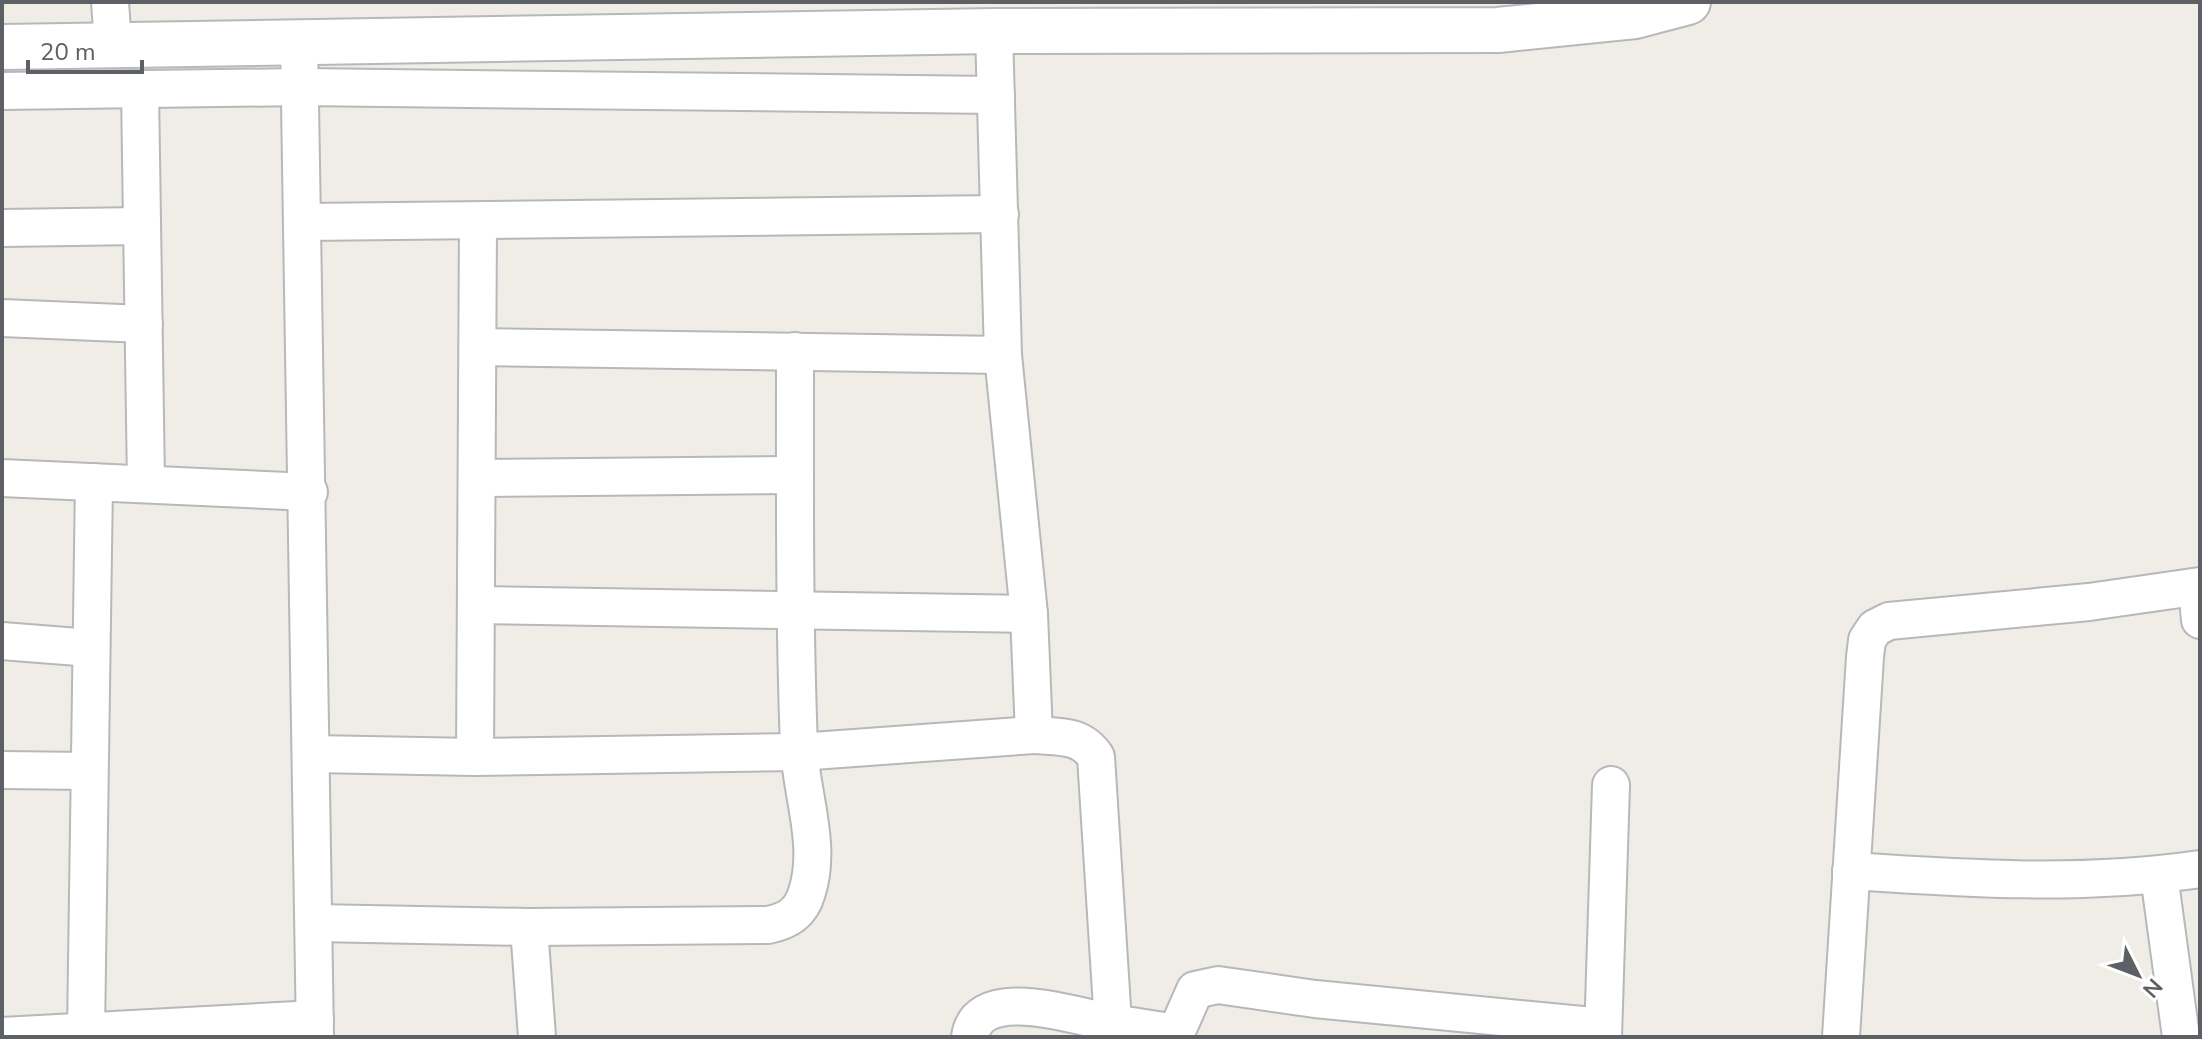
<svg xmlns="http://www.w3.org/2000/svg" width="2202" height="1039" font-family="'Nunito Sans',sans-serif">
<style>
.lines{fill:none;stroke-linecap:round;stroke-linejoin:round}
.minor-casing{stroke:#b6b8bb;stroke-width:40}
.tertiary-casing{stroke:#b6b8bb;stroke-width:48}
.minor{stroke:#fff;stroke-width:36}
.tertiary{stroke:#fff;stroke-width:44}
</style>
<rect width="100%" height="100%" fill="#efede6"/>
<g class="lines">
<defs>
<g id="minor">
<polyline points="110,2 113,44"/>
<path d="M994,31L1003,355L1029,614L1034,735C1059,737 1081,734 1096,757L1113,1023L1176,1033V1037"/>
<polyline points="299,39 315,1037"/>
<polyline points="140,90 146,484"/>
<polyline points="2,91 301,87 996,95"/>
<polyline points="305,222 1000,214"/>
<polyline points="2,228 142,226"/>
<polyline points="2,318 144,324"/>
<polyline points="478,347 1003,355"/>
<polyline points="2,478 309,492"/>
<polyline points="477,478 795,475"/>
<polyline points="2197,587 2200,620"/>
<polyline points="477,605 1029,614"/>
<polyline points="2,641 91,648"/>
<polyline points="313,754 475,757 799,752 1034,735"/>
<polyline points="475,757 478,222"/>
<polyline points="2,770 89,771"/>
<path d="M1851,871C1971,879 2081,886 2200,869"/>
<polyline points="2159,875 2181,1037"/>
<path d="M315,923L529,927L768,925C788,921 801,913 807,892C822,845 801,794 799,747C794,615 795,483 795,351"/>
<polyline points="529,927 537,1037"/>
<polyline points="86,1033 94,482"/>
<polyline points="1176,1033 1195,990 1218,985 1315,999 1603,1027"/>
<polyline points="2,1036 315,1019"/>
<path d="M970,1037C978,982 1077,1017 1113,1023"/>
<polyline points="1603,1037 1611,785"/>
<polyline points="1841,1037 1865,657 1867,640 1875,628 1889,621 2089,602 2200,586"/>
</g>
<polyline id="tertiary" points="2,47 994,31 1498,30 1635,16 1688,2"/>
</defs>
<!-- minor casing -->
<use href="#minor" class="minor-casing"/>
<!-- tertiary casing -->
<use href="#tertiary" class="tertiary-casing"/>
<!-- minor -->
<use href="#minor" class="minor"/>
<!-- tertiary -->
<use href="#tertiary" class="tertiary"/>
</g>
<!-- border -->
<rect width="2202" height="1039" fill="none" stroke="#5d6165" stroke-width="8"/>
<!-- north arrow -->
<g transform="translate(2138 975) rotate(132)" stroke="#ffffff" stroke-width="6" paint-order="stroke">
<path d="M0-6L14 30L0 20L-14 30Z" fill="#5d6165"/>
<text y="-12" font-size="22" font-weight="bold" text-anchor="middle" fill="#5d6165">N</text>
</g>
<!-- scale -->
<path d="M28 60v12h114v-12" fill="none" stroke="#5d6165" stroke-width="4"/>
<text x="40" y="60" font-size="24" fill="#5d6165" stroke="#ffffff" stroke-width="6" paint-order="stroke">20 m</text>
</svg>
